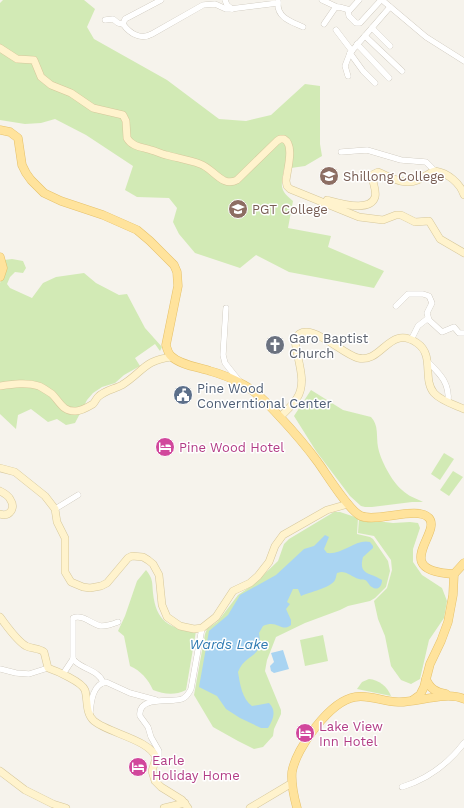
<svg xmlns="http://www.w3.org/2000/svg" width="464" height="808" font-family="'Work Sans',sans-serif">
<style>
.green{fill:#d2eab5}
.water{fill:#a9d4f2}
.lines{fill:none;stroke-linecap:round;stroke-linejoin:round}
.street-casing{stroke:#c2bbae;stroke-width:6}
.secondary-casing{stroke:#d6c79b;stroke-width:8}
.primary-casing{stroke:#e6c16a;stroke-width:9}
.street{stroke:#fff;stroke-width:5.5}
.secondary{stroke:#fff3cd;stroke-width:7}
.primary{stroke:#ffe39c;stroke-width:8}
.labels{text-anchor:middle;stroke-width:3;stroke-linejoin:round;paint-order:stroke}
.education-label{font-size:13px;fill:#785e54;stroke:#fff;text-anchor:start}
.worship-label{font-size:13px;fill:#5b616d;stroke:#fff;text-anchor:start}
.service-label{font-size:13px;fill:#4e5e75;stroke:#fff;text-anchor:start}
.hotel-label{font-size:13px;fill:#b23c85;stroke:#fff;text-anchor:start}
.water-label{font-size:14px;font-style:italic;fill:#2e7ab2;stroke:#fff}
</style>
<rect width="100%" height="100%" fill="#f6f3ec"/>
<!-- green -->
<g class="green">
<path d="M3,0H84L95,9L87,27L94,39L167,80L219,119L246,121L271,115L305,84L320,86V144L322,156L305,166L284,169C281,186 279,190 293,201L288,228L331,236L328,247L384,271L374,288L289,272L256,255L240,268L195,253L179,234L173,222L177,208L169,198L137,197L125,190L133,166L86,135L55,119L41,123L25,124L0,120V3Z"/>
<polygon points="12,259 23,261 26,268 23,273 15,272 10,277 7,284 10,288 32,298 43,283 56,277 84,273 96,283 119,295 127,294 145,328 162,347 160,351 155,344 135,358 140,366 124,375 115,383 102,387 93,393 87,400 75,423 66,425 57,419 48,422 31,409 18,415 16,429 0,414 0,283 4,274 4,260"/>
<path d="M311,390L343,410L371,417C379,425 376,437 378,447C380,459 392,482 402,490C408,496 415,498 423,502H412L372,507H365L361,506L350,496L316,451L294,416Z"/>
<polygon points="444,453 454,459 440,480 431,474"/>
<polygon points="453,471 463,477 449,496 440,490"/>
<polygon points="334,512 340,512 358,518 357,534 370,537 373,539 388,561 390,571 386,587 375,598 370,601 348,606 340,610 305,623 276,637 267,660 265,671 281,710 281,714 274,729 273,736 263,747 254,749 238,741 213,727 194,695 205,634 207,629 217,622 222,616 238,595 254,584 278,561 284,544 289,539"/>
<polygon points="359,519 393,523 410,522 418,523 420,528 413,549 413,562 422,575 442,588 447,601 444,618 429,640 420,679 411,684 401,680 391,666 385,636 378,619 374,601 387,588 392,570 391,560 374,536 358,533"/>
<path d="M146,570C153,579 152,581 153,593C156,621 169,629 196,631L186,690C174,696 164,694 153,690C148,679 141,671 130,666L124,636L118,631L125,616L137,581Z"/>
<polygon points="323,635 328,661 305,666 300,640"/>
<path d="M369,679C379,680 387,686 391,696L357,689L362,682Z"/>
</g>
<!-- water -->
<g class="water">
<path d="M325,535L329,537L324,549L327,553C342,555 357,538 370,542L373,546V548L363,557C358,576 371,572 382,580C382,587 377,591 372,587C369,586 368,581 365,580C363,579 361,580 359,579C352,577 348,572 341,572L337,573C336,576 336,578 335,580C331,588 309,592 301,596L298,589H293L287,602L290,604L286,609L291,620V625C281,633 278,619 263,626L259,633C264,659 246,652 238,672C240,684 242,699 252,706L269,703C277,711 273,720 268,728H261L240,718L226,709L217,696L199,687L209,631L228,615L240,595L276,575L304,549L314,546Z"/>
<polygon points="283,650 289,669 274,673 271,671 270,666 274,662 271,653"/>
</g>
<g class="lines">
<defs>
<g id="street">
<path d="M161,0L125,19L123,24C130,34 141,40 152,34L203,5L215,4L226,9H230L278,3V0"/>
<polyline points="225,0 227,5 232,9"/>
<polyline points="322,0 337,7"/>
<polyline points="382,0 426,37 464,61"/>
<path d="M278,3C277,18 292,22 303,27"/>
<polyline points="348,10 349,16 356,23 360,23 381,0"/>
<polyline points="105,20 113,19 118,23 123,24"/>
<polyline points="324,24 335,8 339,7 350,10 359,0"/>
<polyline points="372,28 390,46"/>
<polyline points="336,30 352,51"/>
<polyline points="365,36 402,71"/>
<polyline points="357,44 389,78"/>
<polyline points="350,53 363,71 375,83"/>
<polyline points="348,76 345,66 350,53 390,7"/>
<polyline points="341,152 367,150 401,160 426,162 435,171"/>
<polyline points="396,306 408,294 423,294 429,296 432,303 427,313 429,320"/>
<polyline points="226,308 223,355 225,363 240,382"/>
<polyline points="411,340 418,326 427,319 430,321 442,332 454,327 459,333 464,333"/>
<path d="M428,362C440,374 450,383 448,402"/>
<polyline points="55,509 78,495"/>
<polyline points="0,669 16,673 29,674 48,668"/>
<polyline points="63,674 73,659"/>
<path d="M103,683C100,670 80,669 73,659V618C83,614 91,624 101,626C106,626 113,624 118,622"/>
<path d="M90,713C91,701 93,684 106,682L130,693L156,700"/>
<path d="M156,761L159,757V751L151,737L148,727L140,716C137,695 172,703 182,699C187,697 189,693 191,689L202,628"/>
<path d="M402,787C428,779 448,764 464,743"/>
</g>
<g id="secondary">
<path d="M0,48L17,59L34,60L41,77L51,85L71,93L93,108L123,115L126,121L127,138C132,147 142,147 151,150C156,151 161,154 166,155C177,158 189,160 200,164C213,168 222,188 237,180L277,141L280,139H284C295,145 287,170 286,181L287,186L290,189L359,217L383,220L396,215H401L415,222L429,221L440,239L464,253"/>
<path d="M327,200C338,203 370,213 375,197C377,190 372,182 372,175L378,172C391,177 403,186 418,180C424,177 429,173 435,171C448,173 460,183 464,195"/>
<path d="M0,386C13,384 27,382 39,386C43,388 49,392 52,394C60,402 63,412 76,411C81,411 88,407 93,404C95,402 96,399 98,397C105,390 115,389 122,385C143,372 144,360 172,357"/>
<path d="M280,417C286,411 293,405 297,398C308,381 296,358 295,339C307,317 341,354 358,358C382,364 389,324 417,343C435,355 422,379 434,393C441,401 455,405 464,409"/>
<polyline points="0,468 15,472 45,496 55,509 57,522 65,538 65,572 71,582 83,587 90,588 101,586 107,583 128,558 132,556 143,557 148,560 153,564 159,575 162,605 167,617 180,626 194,629 202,628 216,617 233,591 250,583 258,576 269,562 275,546 283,535 327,510 348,504"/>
<path d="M0,491C4,493 8,495 10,499C16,508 10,517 0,514"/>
<path d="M0,617C7,626 16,640 26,646C32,649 39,648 44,652L48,668C57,671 82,682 85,690C88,700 85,713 94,721C108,733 151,740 156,758L152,771L155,781L161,787L182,800L188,808"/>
<polyline points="0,771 25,790 53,804 66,808"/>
<polyline points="164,808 185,803"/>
<polyline points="250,808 292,783"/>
</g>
<g id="primary">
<path d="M0,130L10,132L18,138L22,165L26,173L31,180L44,193L61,201L103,215L137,230L150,241L174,265L177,272L178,286L166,345C167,349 168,353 171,356C180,365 198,367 210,371C222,374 233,379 244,385C258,393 269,405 280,417C293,431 306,446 317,461C326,473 349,511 361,516C377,523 418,505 429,518C442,533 389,571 454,574"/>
<polyline points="0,257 3,268 0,277"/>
<path d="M426,679C430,689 436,692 446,694"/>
<polyline points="413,700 420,695 424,687 430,664 441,641 448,622 453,595 454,574 464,563"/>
<path d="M297,808C294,797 291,784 292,772C296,748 330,701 355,697C370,694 385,703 400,702C418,702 447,691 464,699"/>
</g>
</defs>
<!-- street casing -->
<use href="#street" class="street-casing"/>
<!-- secondary casing -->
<use href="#secondary" class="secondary-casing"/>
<!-- primary casing -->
<use href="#primary" class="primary-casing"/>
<!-- street -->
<use href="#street" class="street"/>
<!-- secondary -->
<use href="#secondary" class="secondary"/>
<!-- primary -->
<use href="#primary" class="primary"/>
</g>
<!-- icons -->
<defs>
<symbol id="university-disc" viewBox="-11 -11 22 22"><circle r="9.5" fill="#8d6e63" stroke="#fff"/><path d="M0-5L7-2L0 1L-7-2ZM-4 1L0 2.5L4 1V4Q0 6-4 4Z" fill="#fff"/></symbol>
<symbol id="church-disc" viewBox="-11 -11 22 22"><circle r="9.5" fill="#6b7280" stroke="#fff"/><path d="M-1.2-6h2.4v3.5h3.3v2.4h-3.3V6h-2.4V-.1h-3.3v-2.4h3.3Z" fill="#fff"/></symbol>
<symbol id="civic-disc" viewBox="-11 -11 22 22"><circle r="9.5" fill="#5c6f8a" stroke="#fff"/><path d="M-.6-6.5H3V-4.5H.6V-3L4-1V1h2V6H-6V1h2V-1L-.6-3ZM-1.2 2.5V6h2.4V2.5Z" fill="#fff"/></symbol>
<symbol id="hotel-disc" viewBox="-11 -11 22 22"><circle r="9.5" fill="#d1479c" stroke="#fff"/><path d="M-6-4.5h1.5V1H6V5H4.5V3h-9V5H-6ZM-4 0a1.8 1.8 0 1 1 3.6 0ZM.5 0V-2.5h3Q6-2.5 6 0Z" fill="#fff"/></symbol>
</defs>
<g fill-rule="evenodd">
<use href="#university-disc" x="318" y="165" width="22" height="22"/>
<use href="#university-disc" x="227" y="198" width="22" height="22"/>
<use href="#church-disc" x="264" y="334" width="22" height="22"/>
<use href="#civic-disc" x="172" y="384" width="22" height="22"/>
<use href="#hotel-disc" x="154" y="436" width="22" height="22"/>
<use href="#hotel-disc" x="294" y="722" width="22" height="22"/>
<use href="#hotel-disc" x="127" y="756" width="22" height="22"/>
</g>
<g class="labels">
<!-- education labels -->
<g class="education-label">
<text x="343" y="181">Shillong College</text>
<text x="252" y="214">PGT College</text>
</g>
<!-- worship labels -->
<g class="worship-label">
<text x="289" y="343">Garo Baptist<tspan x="289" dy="15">Church</tspan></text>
</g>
<!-- service labels -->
<g class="service-label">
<text x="197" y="393">Pine Wood<tspan x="197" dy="15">Converntional Center</tspan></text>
</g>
<!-- hotel labels -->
<g class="hotel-label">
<text x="179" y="452">Pine Wood Hotel</text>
<text x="319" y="731">Lake View<tspan x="319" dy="15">Inn Hotel</tspan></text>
<text x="152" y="765">Earle<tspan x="152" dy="15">Holiday Home</tspan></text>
</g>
<!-- water labels -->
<g class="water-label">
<text x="229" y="649">Wards Lake</text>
</g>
</g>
</svg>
